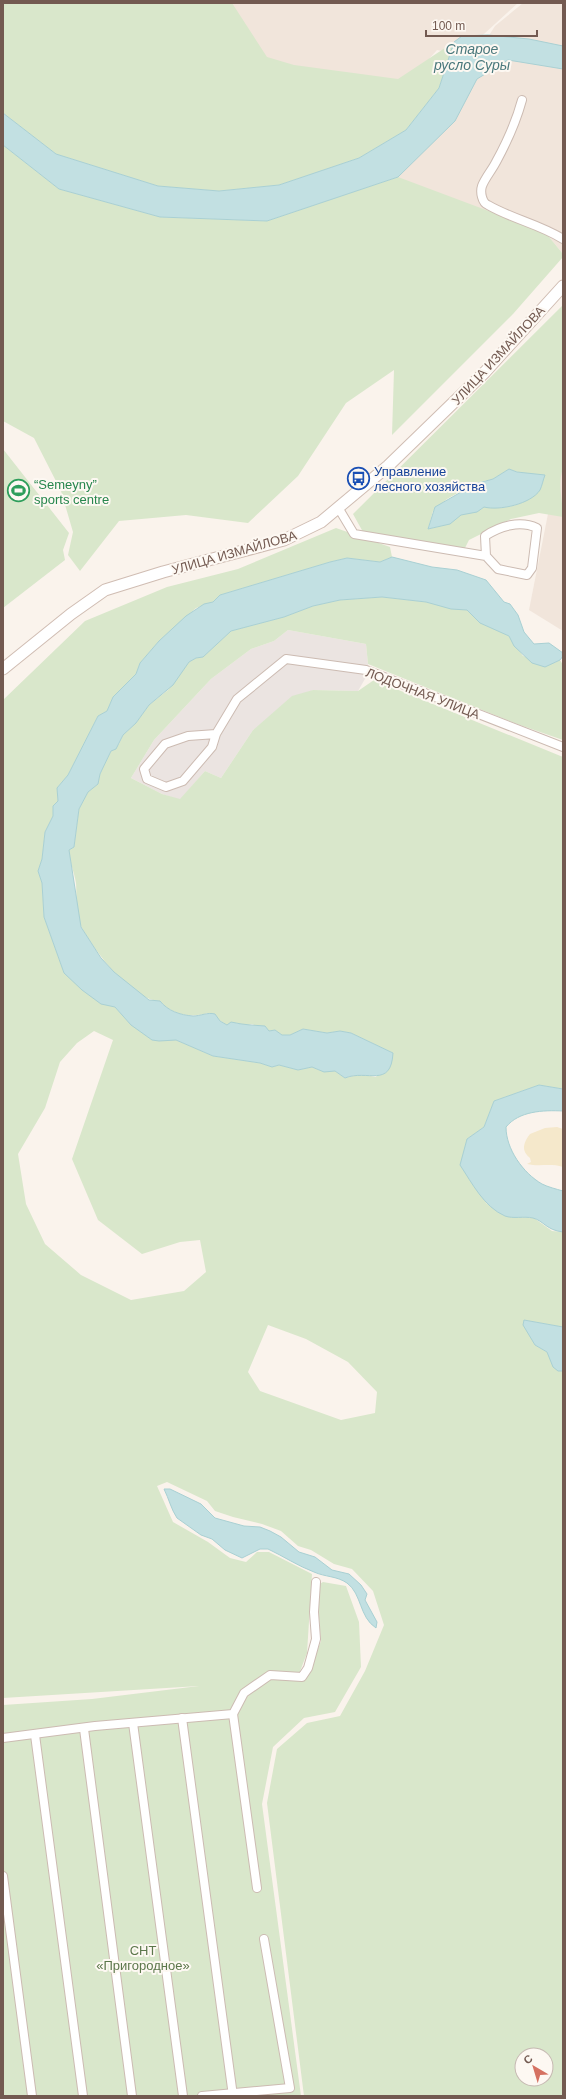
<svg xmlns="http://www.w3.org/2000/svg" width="566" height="2099" font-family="Arial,sans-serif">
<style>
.residential{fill:#f1e5db}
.industrial{fill:#ebe4e1}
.green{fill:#d9e7cb;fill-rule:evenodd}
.sand{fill:#f5e8cb}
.water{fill:#c2e0e2;stroke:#a9d0d3}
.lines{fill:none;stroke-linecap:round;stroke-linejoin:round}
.minor-casing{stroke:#ccbbb2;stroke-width:10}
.secondary-casing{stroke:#d0bdb3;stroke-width:13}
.minor{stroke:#fff;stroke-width:8}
.secondary{stroke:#fff;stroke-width:11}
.labels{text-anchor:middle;stroke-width:4;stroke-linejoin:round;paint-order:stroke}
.street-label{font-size:13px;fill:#735a51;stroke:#fdf8f2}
.transit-label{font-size:13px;fill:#164399;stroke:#fdf8f2;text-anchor:start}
.leisure-label{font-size:13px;fill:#27864d;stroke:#fdf8f2;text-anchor:start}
.park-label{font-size:13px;fill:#5c774b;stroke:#fdf8f2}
.water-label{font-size:14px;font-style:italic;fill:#4a787c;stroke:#fdf8f2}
</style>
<rect width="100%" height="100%" fill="#faf3ec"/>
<!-- residential -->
<g class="residential">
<polygon points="223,3 518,3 461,55 437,50 401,90 265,68"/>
<polygon points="523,3 563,3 563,254 545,232 382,203 495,26"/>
<polygon points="563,451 563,631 529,610 560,453"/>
</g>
<!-- industrial -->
<polygon class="industrial" points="288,630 366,644 368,664 366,677 358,691 313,690 253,730 221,778 205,771 180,800 162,794 131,778 154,740 211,679 251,649 274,641"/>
<!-- green -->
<g class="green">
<polygon points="3,3 232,3 267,57 294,65 398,79 454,42 439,88 406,130 359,158 279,185 219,191 158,186 56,154 3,113"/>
<polygon points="3,145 59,189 160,217 267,221 398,177 545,232 563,254 563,257 513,314 392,435 394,370 346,403 298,476 248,523 186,515 119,521 80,571 68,555 73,532 61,491 34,438 3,421"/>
<path d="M563,305V469C557,484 563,501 563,517L539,513L511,519L469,540L465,548L363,532L353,514ZM509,469C523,475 529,471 543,481C537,503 504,512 484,506C475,513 467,511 461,515C450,522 441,527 428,529L433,511L447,499L475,483L493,479Z"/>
<polygon points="3,449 69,533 63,550 65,560 3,608"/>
<path d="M336,528L390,547L392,557L380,562L347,558L330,562L220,595L213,602L196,608L159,641L140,663L136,674L113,697L107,711L98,716L68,775L57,788L58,801L53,806V816L45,832L42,859L38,871L42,883L44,917L64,973L109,1005L115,1007L131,1024L152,1040H176L213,1056L260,1063L272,1067L279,1065L298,1070L312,1067L319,1070L335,1071L345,1078L360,1074L376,1077L393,1053L351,1033L340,1031L327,1033L303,1029L290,1035H282L275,1030L269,1031L252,1024L243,1026L237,1023L227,1025L208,1013C191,1018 171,1015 160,1001C130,1000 96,952 82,928C75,917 77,896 76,883C74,871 69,861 69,850L74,847L79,809L88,792L98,784L100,774L111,751L119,744L123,735L136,723L149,705L168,690L189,662L196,658L203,657L231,631L284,617L313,606L340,600L382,597L426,602L467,610L473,616L509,636L523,656L554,663L560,660L563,665V740L517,724L368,664L366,644L288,630L274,641L251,649L211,679L154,740L131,778L162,794L180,799L205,771L221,778L253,730L292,696L313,690L358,691L374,680L563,757V1089L539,1085L494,1101L484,1127L467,1139L486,1203L506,1216L534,1218L552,1231L563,1232V1327L524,1320L535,1345L547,1352L558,1371H563V2096H304L267,1803L277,1749L307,1723L340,1716L365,1671L384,1625L373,1591L352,1569L334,1564L311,1550L298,1546L281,1531L262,1524L233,1517L215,1511L207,1501L167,1482L157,1486L173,1522L208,1542L230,1558L246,1562L257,1552H269L312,1574L307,1653L299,1674L306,1678L321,1641L319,1618L316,1604L318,1585L323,1582L346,1586L359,1622L361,1667L335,1712L304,1718L273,1747L262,1804L301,2096H3V1705L92,1699L199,1686L3,1698V700L85,621L167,587L238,569ZM94,1031L113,1040L72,1159L98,1220L142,1254L180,1242L200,1240L206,1272L184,1291L131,1300L81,1275L45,1244L26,1204L18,1154L45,1108L60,1062L77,1043ZM268,1325L306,1339L348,1362L377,1392L375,1413L341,1420L260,1391L248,1372ZM522,2055H546V2079H522Z"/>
</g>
<!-- sand -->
<path class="sand" d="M557,1127L563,1129V1167C551,1163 539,1167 527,1164L531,1162L530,1158C521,1151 523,1143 530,1134L545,1128Z"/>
<!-- water -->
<g class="water">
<polygon points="488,35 529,39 563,46 563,69 508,60 477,79 455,121 398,177 267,221 160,217 59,189 3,145 3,113 56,154 158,186 219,191 279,185 359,158 406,130 439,88 454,42 462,36"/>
<path d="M509,469L517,472L545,475C543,480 542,486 540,490C531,504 499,511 484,507L477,512L461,515L450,524L428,529L435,507L475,484L493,479Z"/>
<path d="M392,557L432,567L457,570L486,580L504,602L510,604L518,615L524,632L534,644L549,643L563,653V656L560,660L545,667L532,663L514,646L509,636L480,623L467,610L451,609L426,602L382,597L340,600L313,606L284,617L231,631L203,657L196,658L189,662L173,685L149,705L136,723L123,735L116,749L111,751L100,774L98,784L88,792L79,809L74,847L69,850L81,927L101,958L114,972L149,1000L160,1001C168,1011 180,1015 193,1016C201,1016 207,1012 215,1014L220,1021L227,1025L231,1022C244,1025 252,1025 265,1026L269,1031L275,1030L282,1035H290L303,1029L327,1033L340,1031L351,1033L393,1053C391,1089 367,1069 345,1078L335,1071L324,1072L312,1067L298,1070L279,1065L272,1067L260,1063L213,1056L176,1040L159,1041L152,1040L131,1025L115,1007L101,1004L82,990L64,973L44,917L42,883L38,871L42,859L45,832L53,816V806L58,801L57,788L68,775L98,716L107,711L113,697L136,674L140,663L159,641L186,616L204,604L213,602L220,595L330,562L347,558L380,562Z"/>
<path d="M539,1085L563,1089V1111C543,1110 519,1111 506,1127C506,1149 523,1173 542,1184C548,1187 556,1189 563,1191V1232C546,1230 544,1221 533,1218C524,1216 513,1219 505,1216C484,1207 472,1183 460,1165L467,1139L484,1127L494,1101Z"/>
<polygon points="524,1320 563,1327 563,1371 558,1371 553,1367 547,1352 535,1345 523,1325"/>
<path d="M164,1489H170L201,1504L215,1518L244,1526L260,1527L270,1531L281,1537L299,1552L315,1557L332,1570L349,1574L361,1585L367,1594L365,1600L377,1622L376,1628C359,1617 362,1594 347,1583C337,1576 325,1577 314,1572C298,1566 283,1556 268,1549H260L242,1558L225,1550L212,1539L201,1535L177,1518C171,1509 169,1499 164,1489Z"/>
</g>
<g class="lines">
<defs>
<g id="minor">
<path d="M522,100C516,122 507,142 496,162C492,170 485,178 482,186C480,192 482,203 488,205C512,219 539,224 563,239"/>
<path d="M339,509L354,534L486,556L498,569L527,575L532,568L537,528C520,520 500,526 485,536L486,556"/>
<polyline points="216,734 188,736 165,744 144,769 147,779 166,787 183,781 212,747 216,734 237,699 286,659 366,670 563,747"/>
<polyline points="233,1714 257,1888"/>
<polyline points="182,1718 233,2096"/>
<polyline points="133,1723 183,2096"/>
<polyline points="84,1729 132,2096"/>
<polyline points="35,1735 83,2096"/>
<polyline points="3,1738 95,1726 233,1714 244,1693 270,1675 302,1677 308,1668 316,1639 314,1612 316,1582"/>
<polyline points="3,1876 32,2096"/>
<polyline points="202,2096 290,2088 264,1939"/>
</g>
<polyline id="secondary" points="3,669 71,614 105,590 163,572 284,540 321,522 388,466 485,372 563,286"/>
</defs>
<!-- minor casing -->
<use href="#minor" class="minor-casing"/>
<!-- secondary casing -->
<use href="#secondary" class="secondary-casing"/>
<!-- minor -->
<use href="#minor" class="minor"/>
<!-- secondary -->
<use href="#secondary" class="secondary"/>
</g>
<!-- icons -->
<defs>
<symbol id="bus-ring" viewBox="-11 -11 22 22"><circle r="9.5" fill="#fdf8f2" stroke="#1a4fb4" stroke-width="1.5"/><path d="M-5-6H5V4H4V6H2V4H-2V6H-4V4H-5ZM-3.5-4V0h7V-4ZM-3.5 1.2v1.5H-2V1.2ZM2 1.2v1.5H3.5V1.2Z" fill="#1a4fb4"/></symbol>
<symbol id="stadium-ring" viewBox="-11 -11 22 22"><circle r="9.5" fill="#fdf8f2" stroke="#2e9e5b" stroke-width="1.5"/><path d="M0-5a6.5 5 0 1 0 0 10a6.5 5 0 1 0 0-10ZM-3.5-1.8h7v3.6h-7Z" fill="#2e9e5b"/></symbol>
</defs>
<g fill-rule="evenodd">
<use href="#bus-ring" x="346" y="466" width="25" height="25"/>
<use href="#stadium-ring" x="6" y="478" width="25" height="25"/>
</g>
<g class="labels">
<!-- street labels -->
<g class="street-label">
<text transform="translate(498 355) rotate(-47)" y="5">УЛИЦА ИЗМАЙЛОВА</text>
<text transform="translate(234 552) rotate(-16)" y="5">УЛИЦА ИЗМАЙЛОВА</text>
<text transform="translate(423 693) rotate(21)" y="5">ЛОДОЧНАЯ УЛИЦА</text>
</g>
<!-- transit labels -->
<g class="transit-label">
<text x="374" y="476">Управление<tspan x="374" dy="15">лесного хозяйства</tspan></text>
</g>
<!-- leisure labels -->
<g class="leisure-label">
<text x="34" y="489">“Semeyny”<tspan x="34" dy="15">sports centre</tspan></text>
</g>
<!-- park labels -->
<g class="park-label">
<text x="143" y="1955">СНТ<tspan x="143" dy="15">«Пригородное»</tspan></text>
</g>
<!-- water labels -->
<g class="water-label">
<text x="472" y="54">Старое<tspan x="472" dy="16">русло Суры</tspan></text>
</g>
</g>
<!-- border -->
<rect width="566" height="2099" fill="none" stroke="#735a51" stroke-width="8"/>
<!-- north arrow -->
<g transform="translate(534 2067) rotate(322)"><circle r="19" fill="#fdf8f2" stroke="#c6b9b2"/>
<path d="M0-3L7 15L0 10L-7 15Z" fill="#d57161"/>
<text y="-6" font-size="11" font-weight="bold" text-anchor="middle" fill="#735a51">С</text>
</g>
<!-- scale -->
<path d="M426 30v6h111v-6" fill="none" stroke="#735a51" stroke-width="2"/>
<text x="432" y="30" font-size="12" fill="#735a51" stroke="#fdf8f2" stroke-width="3" paint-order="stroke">100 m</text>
</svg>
